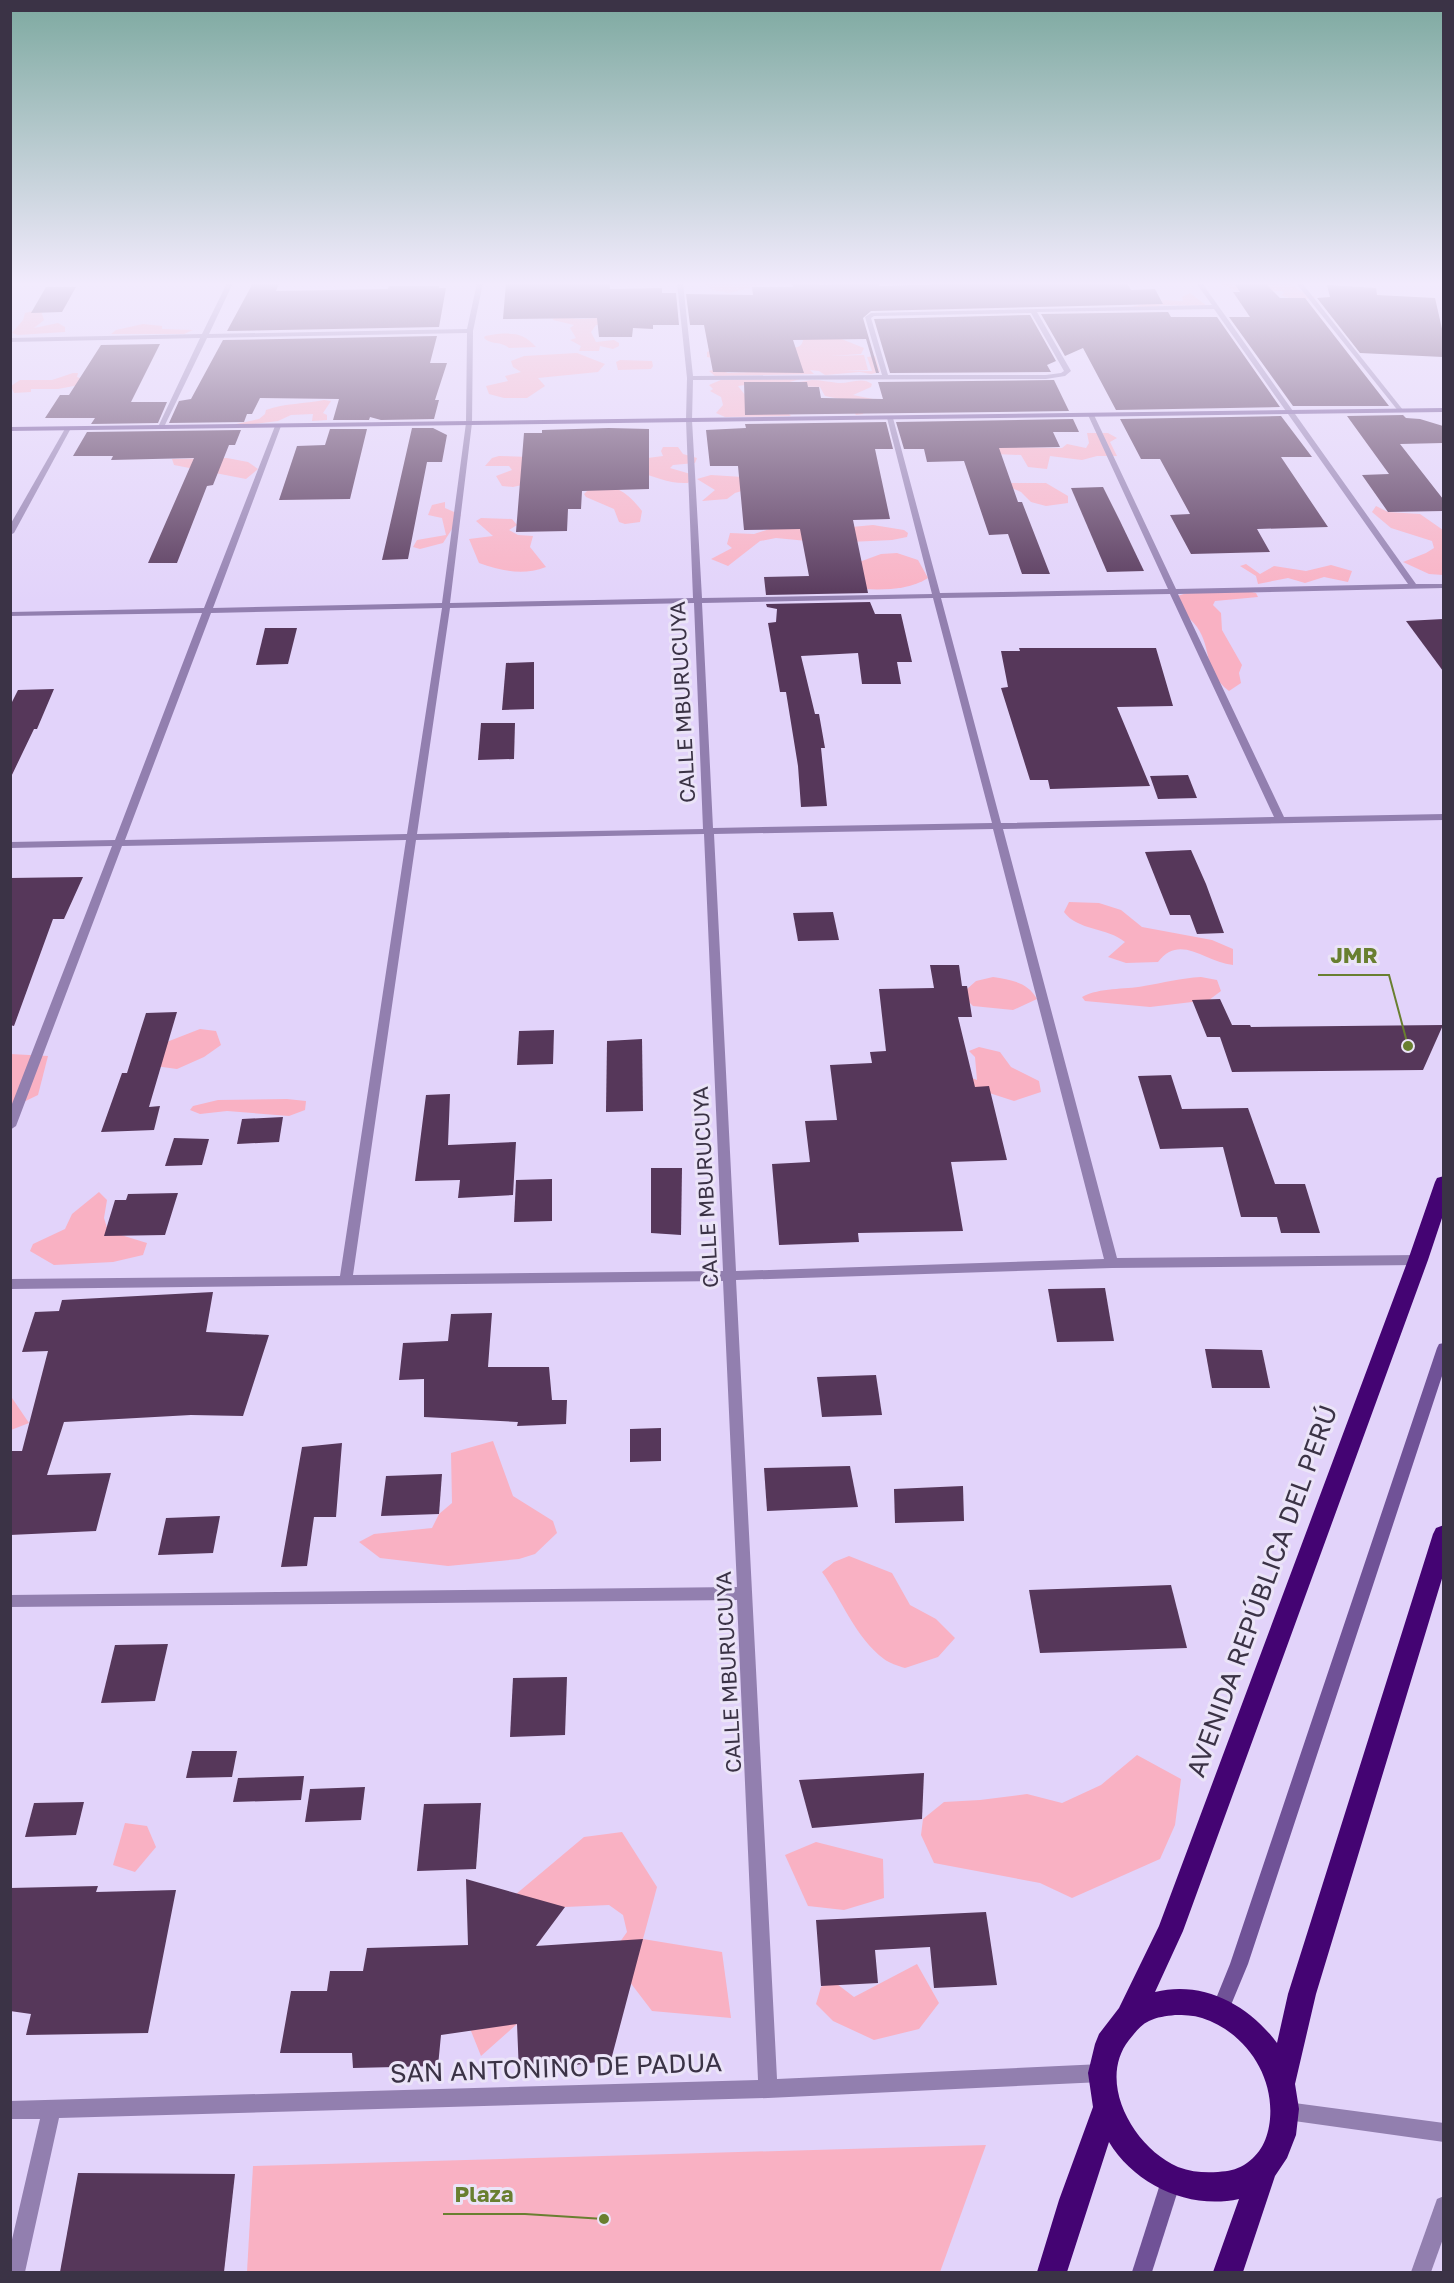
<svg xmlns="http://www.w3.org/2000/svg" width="1454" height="2283" font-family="'Golos Text',sans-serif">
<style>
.green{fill:#f9b1c3}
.building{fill:#56375a}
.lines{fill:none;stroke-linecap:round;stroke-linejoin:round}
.street{fill:#927faf;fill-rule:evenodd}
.secondary{fill:#705297;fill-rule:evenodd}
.highway{fill:#440473;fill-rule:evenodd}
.labels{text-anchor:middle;stroke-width:6;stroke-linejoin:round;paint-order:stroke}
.street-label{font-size:21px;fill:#3b3346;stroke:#ebe4f8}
.near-street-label{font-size:26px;fill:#3b3346;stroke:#ebe4f8}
.leader{fill:none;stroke:#697f30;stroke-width:2}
.callout-dot{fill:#697f30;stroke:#ebe4f8;stroke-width:2}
.callout-label{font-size:22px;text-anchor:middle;font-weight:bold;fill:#697f30;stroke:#ebe4f8;stroke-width:6;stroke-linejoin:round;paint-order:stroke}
</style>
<rect width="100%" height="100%" fill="#e2d3fa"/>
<!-- green -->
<g class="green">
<polygon points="704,283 769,283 729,293 713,290"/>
<path d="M1217,283L1266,286L1268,283H1289L1300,291L1316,297C1306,301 1291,300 1281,295L1284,293L1282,291H1238Z"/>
<polygon points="1190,293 1207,306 1159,305 1163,310 1130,307 1165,300 1183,301 1182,297"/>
<polygon points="36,310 41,311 44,320 34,328 58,323 65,327 65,332 18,335 12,333 23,320 25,313"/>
<polygon points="554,317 581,319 598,318 604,324 596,325 591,332 596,342 614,340 619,343 619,346 613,349 600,346 599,351 579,351 581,346 570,340 576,338 570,328 574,325 553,320"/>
<polygon points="143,324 162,326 162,329 193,330 184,334 111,334 116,330"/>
<path d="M497,334C515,333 524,333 536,347L509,348C501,341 491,345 484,338L485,336Z"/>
<path d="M834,336L864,348L861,354L830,356L864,355L868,370L842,371H872L867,357L875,356L880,372L871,374L860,372L825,375L819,371L810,370L814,374L715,376L709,371L717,369L728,373L751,372L718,359L707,357V352L711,350L708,347L711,345L792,348C798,347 802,347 803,340L795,337Z"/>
<polygon points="577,353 605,364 598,372 538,378 545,386 527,398 504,398 489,394 486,386 508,381 505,376 521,372 513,367 511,361 524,356"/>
<polygon points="620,360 652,361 653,366 651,369 618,370 616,362"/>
<polygon points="73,373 78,373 77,377 83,379 79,385 58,389 31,389 31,392 14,393 11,386 20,380 52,380"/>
<polygon points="804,378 786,383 766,382 738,386 745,395 788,413 791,416 725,417 716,413 723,405 721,397 710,391 713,389 709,385 723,379"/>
<path d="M812,380C821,380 829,382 838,383C849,384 862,376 872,384L871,387L853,395L873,399L874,404L865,409L863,414L856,415L845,400L825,396L820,387L795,386L799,382Z"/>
<path d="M324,400L331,401L323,413L327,415V420L312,421L313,414L291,415L278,421L253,424L246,427L236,424L259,419L265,414L266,410C285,403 305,404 324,400Z"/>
<polygon points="1087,433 1108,433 1117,438 1110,442 1117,456 1097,456 1082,460 1050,456 1047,469 1028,467 1021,455 995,454 993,447 1062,448 1067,444 1086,448 1089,443"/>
<path d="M663,447H678L683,454L697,458L695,463L673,465L670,468L694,475L688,483C668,484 657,477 638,472L640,459L663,456L661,451Z"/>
<polygon points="499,456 530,457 531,483 513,487 502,486 496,476 512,470 509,466 485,466 492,458"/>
<polygon points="227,458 248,462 258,469 246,479 174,465 172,459"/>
<polygon points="711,475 759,478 755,487 735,493 727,499 702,501 715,490 697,479"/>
<polygon points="992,483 1046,483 1068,496 1068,503 1046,506 1031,502 1021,492 1010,487"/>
<path d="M594,484C617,485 628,493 642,511L640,522L625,524L619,522L614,509L586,497L584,494Z"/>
<polygon points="445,502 445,508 461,515 443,543 420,549 413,547 417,540 446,535 442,518 428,515 432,505"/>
<polygon points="1376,506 1388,512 1420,514 1443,530 1443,575 1429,574 1403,562 1426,553 1434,548 1432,541 1391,528 1372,512"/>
<path d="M481,518L512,519L517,525L509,530L518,535L533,536L530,547L546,567C522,576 503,571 479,563L469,539L493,536L476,521Z"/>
<polygon points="785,524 830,529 873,525 904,530 908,533 907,537 892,540 828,543 776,538 760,541 728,566 711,559 732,548 727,544 730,533 754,534"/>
<path d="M897,553L918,560L928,578C909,590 884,590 863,589L851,565L881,554Z"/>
<polygon points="1246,564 1260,574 1274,566 1306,571 1331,565 1352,571 1348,582 1324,577 1305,583 1288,578 1258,584 1256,576 1240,566"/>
<path d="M1247,591L1256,593L1258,597L1215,601L1213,605L1221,613L1222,630L1242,665L1239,673L1241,683L1229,691C1203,671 1212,648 1197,627C1189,616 1177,610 1174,597L1187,593Z"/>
<path d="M1069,902L1099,903L1121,910L1142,927L1212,940L1233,949V965C1205,962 1180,933 1158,962L1126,963L1108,957L1125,942C1107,927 1078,931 1064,912Z"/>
<path d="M993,977C1011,980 1028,982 1037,999L1013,1010L973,1006L966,999L967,989L976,981Z"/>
<path d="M1201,977L1217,980L1221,991L1209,1000L1150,1007L1085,1001L1082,997C1101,987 1123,990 1144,986C1163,983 1181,978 1201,977Z"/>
<polygon points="200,1029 216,1031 221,1045 204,1057 177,1069 140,1064 159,1045"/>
<polygon points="979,1047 1000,1052 1011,1067 1039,1081 1041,1092 1014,1101 977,1089 951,1070 977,1080 975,1057 969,1051"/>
<polygon points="10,1054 48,1056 38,1095 11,1108"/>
<polygon points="287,1099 306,1101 305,1110 289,1116 227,1111 200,1114 190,1110 193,1106 218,1100"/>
<polygon points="99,1192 107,1200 104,1218 108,1231 147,1243 143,1255 113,1262 54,1265 30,1251 33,1244 65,1229 72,1214"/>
<polygon points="10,1395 29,1423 11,1430 10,1430"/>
<polygon points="493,1441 513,1496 553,1521 557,1533 535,1554 519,1559 448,1566 380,1558 359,1542 374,1534 432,1528 439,1514 452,1503 451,1453"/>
<path d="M849,1556L892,1573L910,1605L936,1619L955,1638L938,1657L905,1668C898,1666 889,1663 884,1659C855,1637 842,1600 822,1572L834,1562Z"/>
<polygon points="1137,1755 1181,1779 1175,1825 1160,1859 1072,1898 1040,1883 934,1863 921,1835 923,1819 944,1802 980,1800 1027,1794 1062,1803 1101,1785"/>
<polygon points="125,1823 147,1826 156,1847 135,1872 113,1865"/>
<polygon points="622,1832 657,1887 643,1939 722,1952 731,2018 652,2011 610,1956 627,1932 623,1915 609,1905 565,1907 540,1926 517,2024 481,2056 471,2031 485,1946 509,1900 584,1837"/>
<polygon points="816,1842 883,1859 884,1898 844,1910 808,1906 785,1855"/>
<polygon points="917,1964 939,2003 919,2029 874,2040 833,2021 816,2004 821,1987 833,1981 854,1997"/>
<polygon points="986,2145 940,2272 247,2272 253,2166"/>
</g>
<!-- building -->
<g class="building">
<polygon points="253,283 279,283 276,291 388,289 389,286 439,286 439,288 446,288 439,327 227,331"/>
<polygon points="506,283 610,283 610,289 662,288 662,293 676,293 679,325 653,325 653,329 633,328 632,337 599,337 597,318 503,319"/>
<polygon points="792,283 819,283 820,285 878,284 879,286 931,285 930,283 1127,283 1131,290 1155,289 1163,304 871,311 863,318 879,373 876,373 866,339 793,340 804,373 713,372 704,325 690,325 686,294 753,295 752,287 793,287"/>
<polygon points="1234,283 1265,283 1280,298 1305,298 1389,406 1293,406 1229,317 1250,317 1233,292 1240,292"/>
<polygon points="1327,285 1376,288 1377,295 1435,298 1443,333 1443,357 1360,353 1317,298 1330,297"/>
<polygon points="46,287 76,287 62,312 31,313"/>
<polygon points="1168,312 1171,317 1217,317 1280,407 1116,410 1083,348 1065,356 1041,314"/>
<polygon points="1030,315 1056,361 1047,365 1051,372 890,373 874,319"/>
<polygon points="437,336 430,363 447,363 435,400 439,400 434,419 381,420 370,417 369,420 333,420 339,399 260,398 252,414 247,414 244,422 169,423 179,401 191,399 223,340"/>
<polygon points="160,344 131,402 167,402 158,423 91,424 95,418 45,418 60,395 69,395 101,345"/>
<polygon points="1054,380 1069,411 745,415 744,382 807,382 808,387 819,387 821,398 883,399 878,382"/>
<polygon points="1403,415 1406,418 1420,419 1443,426 1443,443 1400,444 1443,499 1443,511 1388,512 1362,475 1389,474 1347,416"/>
<polygon points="1281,416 1312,457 1281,457 1328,527 1257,529 1270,552 1191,554 1170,515 1190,514 1160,459 1141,459 1120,419"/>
<polygon points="1073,419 1079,432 1053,432 1060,447 999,448 1018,502 1022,502 1050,574 1022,574 1008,534 989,535 964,461 927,462 924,449 904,449 896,422"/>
<polygon points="886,422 893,449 875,449 890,519 853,520 868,593 766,595 764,577 809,576 800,529 744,530 738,466 710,466 706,430 746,428 745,424"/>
<polygon points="412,428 433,428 447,435 442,462 427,462 408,559 382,560"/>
<polygon points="609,428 649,429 649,489 582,491 581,509 568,509 567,531 516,532 524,433 542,433 542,430"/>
<polygon points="330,429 367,429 350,499 279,500 297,446 325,445"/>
<polygon points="241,430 235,445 229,445 213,485 207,486 177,563 148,563 194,458 111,460 113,456 73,456 87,432"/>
<polygon points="1103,487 1120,521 1144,571 1107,572 1071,488"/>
<polygon points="870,602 875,614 901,614 912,662 897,662 901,684 862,684 858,653 801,656 815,714 819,714 825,748 821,748 827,806 801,807 798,766 786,692 780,692 768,623 776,622 777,609 767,607 766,604"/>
<polygon points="1443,619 1443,671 1406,621"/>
<polygon points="265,628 297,628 288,664 256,665"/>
<polygon points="1019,648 1156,648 1173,706 1117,707 1150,786 1050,789 1048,780 1030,780 1001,688 1008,687 1001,651 1020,651"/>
<polygon points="534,662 534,709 502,710 506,663"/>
<polygon points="54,689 37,729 34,729 10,779 10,706 18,690"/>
<polygon points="481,723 515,723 514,759 478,760"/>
<polygon points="1188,775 1197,798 1158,799 1150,776"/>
<polygon points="1191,850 1206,884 1224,933 1197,934 1190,915 1170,915 1145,852"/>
<polygon points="83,877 64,919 53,919 14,1026 10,1025 10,878"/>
<polygon points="833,912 839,940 798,941 793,913"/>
<polygon points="930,965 959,965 962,986 967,986 972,1017 958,1017 975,1087 989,1086 1007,1160 951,1162 963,1231 858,1233 859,1242 779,1245 772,1164 810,1162 805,1121 837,1120 830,1065 872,1063 870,1052 886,1051 879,989 934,988"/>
<polygon points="1220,999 1232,1025 1250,1025 1251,1027 1443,1025 1423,1070 1232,1072 1220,1037 1207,1037 1192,1000"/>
<polygon points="177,1012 149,1107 160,1106 154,1130 101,1132 122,1073 127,1073 146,1013"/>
<polygon points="554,1030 553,1064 517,1065 519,1031"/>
<polygon points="642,1039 643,1111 606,1112 607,1041"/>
<polygon points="1171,1075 1182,1109 1248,1108 1275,1184 1305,1184 1320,1233 1281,1233 1277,1217 1241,1217 1223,1147 1160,1149 1138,1076"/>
<polygon points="450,1094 448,1145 516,1142 513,1195 458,1198 460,1180 415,1181 426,1095"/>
<polygon points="283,1117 279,1142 237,1144 242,1119"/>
<polygon points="174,1138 209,1139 202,1165 165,1166"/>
<polygon points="651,1168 682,1168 681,1235 651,1233"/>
<polygon points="552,1179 552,1221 514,1222 516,1180"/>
<polygon points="178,1193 165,1235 104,1236 115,1200 126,1200 128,1194"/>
<polygon points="1105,1288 1114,1341 1057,1342 1048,1289"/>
<polygon points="213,1292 206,1332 269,1335 243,1416 191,1415 64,1422 47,1475 111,1473 96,1531 10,1535 10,1451 22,1451 48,1351 22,1352 35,1312 59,1311 62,1300"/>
<polygon points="492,1313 488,1367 549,1367 552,1400 567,1400 566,1424 517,1426 518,1422 424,1417 424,1379 399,1380 403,1343 448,1341 451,1314"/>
<polygon points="1205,1349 1262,1350 1270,1388 1212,1388"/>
<polygon points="876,1375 882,1415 822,1417 817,1377"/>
<polygon points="661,1428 661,1461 630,1462 630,1429"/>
<polygon points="342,1443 336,1517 314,1517 307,1566 281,1567 302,1447"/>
<polygon points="850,1466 858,1507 767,1511 764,1468"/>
<polygon points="442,1474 439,1514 381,1516 386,1476"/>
<polygon points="963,1486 964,1521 895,1523 894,1489"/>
<polygon points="220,1516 213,1553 158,1555 166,1518"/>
<polygon points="1171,1585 1187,1648 1040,1653 1029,1590"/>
<polygon points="168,1644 155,1701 101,1703 115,1645"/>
<polygon points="567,1677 565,1735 510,1737 513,1678"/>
<polygon points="192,1751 237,1751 232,1777 186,1778"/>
<polygon points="924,1773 922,1819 812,1828 799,1780"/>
<polygon points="304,1776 301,1800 233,1802 238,1778"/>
<polygon points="365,1787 361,1820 305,1822 310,1789"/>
<polygon points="84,1802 76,1835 25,1837 34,1803"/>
<polygon points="481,1803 476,1869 417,1871 424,1804"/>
<polygon points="466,1879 565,1907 536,1946 643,1939 611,2060 519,2073 517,2024 441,2035 438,2066 353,2068 352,2053 280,2053 291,1991 327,1991 330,1971 363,1971 367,1948 468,1945"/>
<polygon points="98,1886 96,1892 176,1890 148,2033 26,2035 31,2014 10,2011 10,1888"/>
<polygon points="986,1912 997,1985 934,1988 930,1947 875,1950 878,1983 821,1986 816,1920"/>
<polygon points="78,2173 235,2174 224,2272 60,2272"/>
</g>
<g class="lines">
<!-- street -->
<g class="street">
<path d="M227,283H233L209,334L467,329L477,283H483L473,331L472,423L450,603L693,598L686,420L687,378L677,283H683L693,376L882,375L865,317L871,313L1212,305L1196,283H1202L1416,584H1444V588L1178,594L1284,817L1444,814V820L1003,829L1117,1258L1418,1255L1423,1257L1424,1260L1423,1263L1418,1265L1112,1268L736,1280L777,2079L1102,2064L1109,2066L1111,2073L1109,2080L1102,2082L768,2098L59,2118L25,2272H10V2248L40,2119H10V2101L758,2080L737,1600L10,1607V1595L737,1587L723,1281L10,1289V1279L340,1276L406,840L122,846L16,1126L10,1130V1109L112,846L10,848V842L115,840L202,613L10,616V612L204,608L275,426L278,424L281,426L213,608L442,603L466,423L467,333L207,338L164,427L161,429L158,427L200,338L10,342V338L202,334ZM1214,309L1408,584L1176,589L1094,415L1091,413L1088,415L1168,589L940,593L893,418L890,416L887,418L932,594L702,598L692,420L693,380L1046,379L1065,376L1071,371L1037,312ZM1031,313L1064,371L1061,373L1046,375H888L871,318L874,316ZM1170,594L1274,817L1001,823L941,598ZM933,598L992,823L713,828L702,603ZM694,603L703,829L417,834L450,608ZM442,608L407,834L125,840L211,613ZM993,829L1104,1259L736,1271L714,834ZM704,834L723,1271L353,1275L416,840Z"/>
<polygon points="1296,283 1302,283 1403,410 1403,412 1399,412"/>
<polygon points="66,427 71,428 14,533 10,535 10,525"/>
<polygon points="1287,2102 1444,2123 1444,2142 1287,2120 1280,2118 1278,2111 1280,2104"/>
<polygon points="1444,2196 1444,2236 1431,2272 1411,2272 1437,2199"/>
</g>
<!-- secondary -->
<g class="secondary">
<polygon points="1444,408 1444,412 10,431 10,427"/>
<polygon points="1444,1343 1444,1370 1248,1964 1226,2017 1220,2020 1214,2017 1211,2011 1230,1964 1437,1348 1439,1344"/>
<polygon points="1171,2171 1178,2174 1181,2181 1152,2272 1132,2272 1161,2181 1164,2174"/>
</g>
<!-- highway -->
<path class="highway" d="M1444,1176V1212L1428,1260L1183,1931L1155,1992C1203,1980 1249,2005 1277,2043L1288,1994L1433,1534L1436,1528L1444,1525V1572L1316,1994L1295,2084L1299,2109L1296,2135L1287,2158L1275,2176L1243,2272H1213L1239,2199C1189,2210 1135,2185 1109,2142L1067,2272H1037L1059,2200L1093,2107L1088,2073L1095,2044L1099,2034L1119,2008L1159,1926L1408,1260L1435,1182L1437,1178ZM1175,2015C1184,2015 1193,2015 1202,2018C1245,2032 1274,2075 1270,2119C1268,2139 1261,2154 1244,2165C1235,2170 1229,2171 1218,2172C1204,2173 1192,2172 1178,2167C1134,2148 1096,2082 1129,2040C1135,2033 1140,2025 1149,2021C1157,2017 1166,2016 1175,2015Z"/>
</g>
<!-- sky -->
<linearGradient id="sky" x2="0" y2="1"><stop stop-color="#7da9a0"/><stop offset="0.47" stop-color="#f2ebfd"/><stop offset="1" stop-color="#f2ebfd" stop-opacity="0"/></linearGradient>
<rect width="1454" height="603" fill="url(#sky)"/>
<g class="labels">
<!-- street labels -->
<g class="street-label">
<text transform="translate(683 702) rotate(-93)" y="7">CALLE MBURUCUYA</text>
<text transform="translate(706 1187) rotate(-93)" y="7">CALLE MBURUCUYA</text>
<text transform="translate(729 1672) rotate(-93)" y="7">CALLE MBURUCUYA</text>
</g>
<!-- near-street labels -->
<g class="near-street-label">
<text transform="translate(1262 1591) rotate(-70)" y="9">AVENIDA REPÚBLICA DEL PERÚ</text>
<text transform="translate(556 2068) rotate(-2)" y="9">SAN ANTONINO DE PADUA</text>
</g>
</g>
<!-- callouts -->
<path class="leader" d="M1408 1046L1389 975H1318M604 2219L525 2214H443"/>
<g class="callout-dot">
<circle cx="1408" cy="1046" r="6"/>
<circle cx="604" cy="2219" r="6"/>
</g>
<g class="callout-label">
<text x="1354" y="963">JMR</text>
<text x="484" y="2202">Plaza</text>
</g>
<!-- border -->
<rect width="1454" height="2283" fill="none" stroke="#3b3346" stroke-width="24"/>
</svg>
